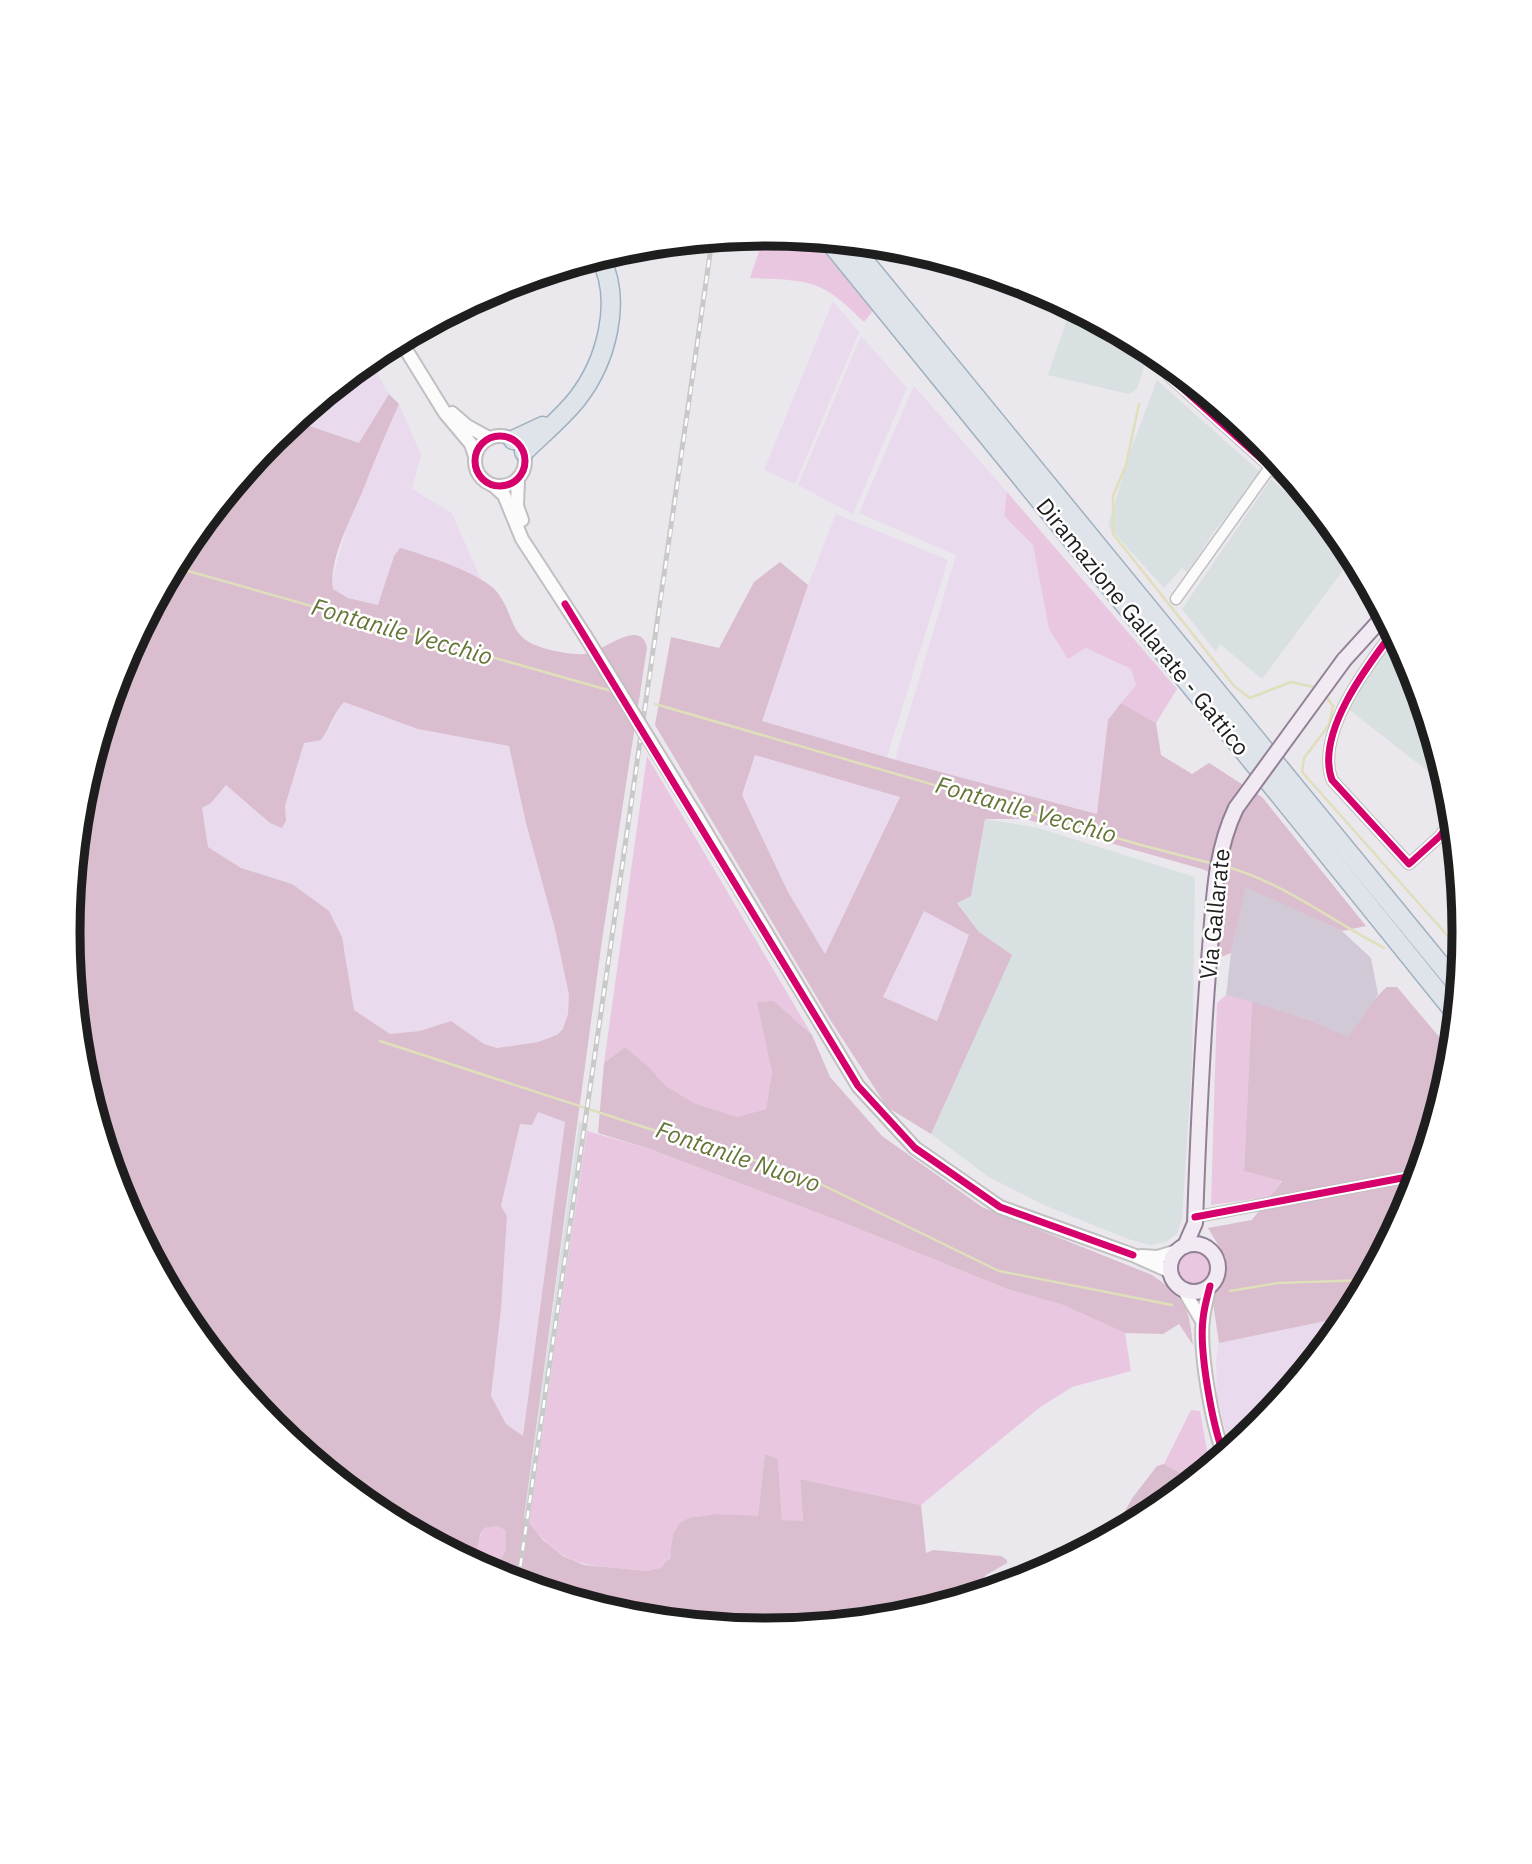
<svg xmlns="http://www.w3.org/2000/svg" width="1532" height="1864" font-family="'IBM Plex Sans',sans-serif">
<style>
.industrial{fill:#d8e0e2}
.construction{fill:#d2c9d6}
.farmland{fill:#e9dbed}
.grass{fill:#e9c7e1}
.forest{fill:#dabdce;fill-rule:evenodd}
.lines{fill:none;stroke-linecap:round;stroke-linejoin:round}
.stream{stroke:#e0dfbb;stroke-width:2.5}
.minor-casing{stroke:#c1bfc2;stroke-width:13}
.tertiary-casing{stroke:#c1bfc2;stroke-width:16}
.secondary-casing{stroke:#938097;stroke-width:18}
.motorway-casing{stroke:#9fb1c1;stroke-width:21}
.minor{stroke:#fcfbfc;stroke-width:10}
.tertiary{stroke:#fcfbfc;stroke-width:12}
.secondary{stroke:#f1eaf3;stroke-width:14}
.motorway{stroke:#dfe3ea;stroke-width:18}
.rail-casing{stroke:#cac9ca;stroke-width:5}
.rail{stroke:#fff;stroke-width:2.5;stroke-dasharray:8;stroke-linecap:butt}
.tertiary-bridge-casing{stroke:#c1bfc2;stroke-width:16;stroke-linecap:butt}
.secondary-bridge-casing{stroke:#938097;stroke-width:18;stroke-linecap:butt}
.tertiary-bridge{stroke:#fcfbfc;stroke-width:12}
.secondary-bridge{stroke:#f1eaf3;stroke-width:14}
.cycleway-casing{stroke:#fff;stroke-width:11}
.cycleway{stroke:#d6006c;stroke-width:7}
.labels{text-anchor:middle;stroke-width:5;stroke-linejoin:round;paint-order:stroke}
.street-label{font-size:23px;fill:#1e1e1e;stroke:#fff}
.water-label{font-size:24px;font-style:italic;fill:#667638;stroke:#fff}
.rim{fill:none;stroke:#1e1e1e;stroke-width:9}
</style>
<rect width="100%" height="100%" fill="#eae7ed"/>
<!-- industrial -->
<g class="industrial">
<polygon points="1071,308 1149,350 1137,389 1129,394 1048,375"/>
<polygon points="1157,380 1262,474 1216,529 1187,572 1182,568 1164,588 1108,526 1130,452"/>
<polygon points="1271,479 1347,545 1353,557 1262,679 1220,644 1216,652 1182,609"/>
<polygon points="1396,637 1411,665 1447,786 1347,708 1367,673"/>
<polygon points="985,819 1038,828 1195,877 1192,1064 1182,1219 1177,1234 1166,1242 1150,1245 1128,1239 1044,1205 989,1177 931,1134 1011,955 979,932 957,902 971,896"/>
<polygon points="579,1122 588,1125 529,1524 524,1517"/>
</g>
<!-- construction -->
<polygon class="construction" points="1246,886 1342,931 1371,958 1378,994 1365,1018 1349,1038 1309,1020 1226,995 1231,953"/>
<!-- farmland -->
<g class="farmland">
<polygon points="833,301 859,332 795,484 764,470"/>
<polygon points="861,336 907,388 853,514 798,485"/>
<polygon points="369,359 389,394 359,443 304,424 298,417"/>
<polygon points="914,386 1007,492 1004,516 1033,545 1049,629 1068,658 1086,648 1131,669 1137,685 1108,720 1098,814 895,760 956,555 859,513"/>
<polygon points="399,404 421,455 412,489 452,513 481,580 427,555 394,556 378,605 348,598 333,589 332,581 346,529 364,488 368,471"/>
<polygon points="836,514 948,560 887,757 761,721 808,585"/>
<polygon points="344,702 418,729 509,746 526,823 555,929 569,995 568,1014 563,1029 557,1035 538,1042 497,1048 484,1044 451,1021 420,1031 390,1034 354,1010 350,989 292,884 241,868 208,847 202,808 211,803 226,785 270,823 286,821 285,806 304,742 330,728 340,705"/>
<polygon points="755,754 900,796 825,955 788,892 742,795"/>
<polygon points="923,910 969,935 937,1021 883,998"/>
<polygon points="538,1112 565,1122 523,1436 506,1425 491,1396 501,1309 507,1216 501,1207 520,1124"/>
<polygon points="1335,1319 1344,1323 1259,1426 1230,1450 1217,1396 1216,1360 1219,1343"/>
</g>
<!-- grass -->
<g class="grass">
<path d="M765,234L815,239L873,311L864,322C820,278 810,281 750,278Z"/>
<polygon points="1007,492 1177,689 1156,723 1121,703 1136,685 1131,669 1086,648 1068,659 1049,629 1033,545 1004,516"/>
<polygon points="647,756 812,1035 774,1001 767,1041 772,1072 766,1109 737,1117 694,1103 666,1086 649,1067 625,1047 604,1063"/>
<polygon points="1226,995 1252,1002 1244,1171 1282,1180 1270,1197 1211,1205 1217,1003"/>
<path d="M587,1131L650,1149L847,1224L1007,1289L1063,1305L1125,1333L1131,1371L1072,1387L1039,1408L921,1505L800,1479L803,1522L782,1520L778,1459L765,1454L758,1517L718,1514L673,1534C672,1545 672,1562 661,1568C652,1573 638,1570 629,1569C577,1565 565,1564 529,1524Z"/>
<circle cx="1195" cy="1268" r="16"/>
<polygon points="1191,1410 1200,1411 1208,1456 1211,1465 1193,1480 1164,1464"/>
<polygon points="498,1526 506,1531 506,1550 493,1573 483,1568 477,1548 483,1528"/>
</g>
<!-- forest -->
<g class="forest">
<path d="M389,394L399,404C386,433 374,461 363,490C352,517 328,560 333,589L348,598L378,605L394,556L400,548C423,554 483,574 497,592C517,618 507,639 547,649C559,652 573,655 585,654C602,653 641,616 647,648L602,940L524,1517L543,1540L563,1556L584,1565L648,1571L661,1568L670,1558L673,1534L680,1523L689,1518L718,1514L758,1516L765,1454L778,1459L782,1520L803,1521L800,1479L921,1505L926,1553L933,1550L1001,1556L1007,1560V1563L986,1575L968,1596L902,1616L766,1630L629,1616L499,1576L493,1573L506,1550V1531L498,1526L484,1528C479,1533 480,1541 477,1548L483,1568L378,1512L272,1425L186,1319L121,1199L82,1068L68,932L82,795L122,665L186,544L273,438L298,417L304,424L359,443ZM344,702L418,729L509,746L526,823L555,929L569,995L568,1014L563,1029L557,1035L538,1042L497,1048L484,1044L451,1021L420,1031L390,1034L354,1010L342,937L329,911L292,884L241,868L208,847L202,808L211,803L226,785L270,823L282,828L286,821L285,806L304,743L321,740C330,728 334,712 344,702ZM538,1112L565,1122L523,1436L506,1424L491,1396L501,1309L507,1216L501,1206L520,1124L532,1125Z"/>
<path d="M780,562L808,585L762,721L896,760L1097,814L1108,720L1121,703L1156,723L1161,755L1192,774L1209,763L1262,797L1366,926L1342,931L1246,887L1231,953L1216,959L1224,878L1202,869L1025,819H985L971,896L957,903L979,932L1012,955L931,1134L887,1107L831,1021L655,725L671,637L719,648L754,582ZM755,755L900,797L825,954L788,892L742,795ZM924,911L969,935L937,1021L883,997Z"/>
<path d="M1387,987H1397L1452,1052L1450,1069L1410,1199L1344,1323L1335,1319L1219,1343L1213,1303L1226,1258L1208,1228L1252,1220L1282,1181L1244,1171L1252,1002L1309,1020L1348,1037C1361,1022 1372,999 1387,987Z"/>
<path d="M774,1001L812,1035L830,1077L882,1136L982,1207L1152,1275C1185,1298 1189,1306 1193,1345L1179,1324L1163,1334L1125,1333L1063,1305L1007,1289L847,1224L650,1149L598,1133L604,1063L625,1047L649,1067L666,1086L694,1103L737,1117L766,1109L772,1072L757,1002Z"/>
<polygon points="1164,1464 1193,1480 1153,1512 1111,1535 1133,1497 1157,1466"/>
</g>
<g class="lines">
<!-- stream -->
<g class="stream">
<polyline points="1139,404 1126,465 1113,496 1113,534 1234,686 1250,698 1291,682 1318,688"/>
<polyline points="174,567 615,692"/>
<polyline points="1325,695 1333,706 1329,725 1304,758 1302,772 1462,952"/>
<polyline points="655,704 1141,845 1214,864"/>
<path d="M1224,866C1283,882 1330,920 1384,948"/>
<polyline points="380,1041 656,1131 798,1173 999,1271 1172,1305"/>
<polyline points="1230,1291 1278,1283 1368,1280"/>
</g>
<defs>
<g id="minor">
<polyline points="1158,355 1158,360 1170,377 1315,507"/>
<polyline points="1176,599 1276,459"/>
<path d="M1393,632C1367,666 1315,734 1332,780L1409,864L1440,836L1453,819"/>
<polyline points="1195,1217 1418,1175"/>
</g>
<g id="tertiary">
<polyline points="400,340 445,413 471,444 475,456"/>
<polyline points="452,413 467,426 489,438"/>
<circle cx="500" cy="461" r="25"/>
<polyline points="518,479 517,506 522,520"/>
<polyline points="494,486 504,495 522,539 584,634"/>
<polyline points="697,817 858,1086 915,1148 1000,1207 1133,1255 1171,1272"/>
<polyline points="1141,1256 1158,1257 1177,1251"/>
<path d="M1210,1286C1207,1297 1204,1308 1203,1319C1199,1351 1212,1424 1224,1455"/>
<polyline points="1183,1289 1202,1321"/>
</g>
<g id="secondary">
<polyline points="1344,660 1384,616"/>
<circle cx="1194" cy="1268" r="24"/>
<path d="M1185,1246L1195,1223C1198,1135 1202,1048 1209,960C1214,908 1213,856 1236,808"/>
</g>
<g id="motorway">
<polyline points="828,240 1277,792 1456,1014"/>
<polyline points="849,242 1458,986"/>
<polyline points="513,440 543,426"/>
<path d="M524,452C541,435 562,418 577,399C606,362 623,301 600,257"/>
</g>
</defs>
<!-- minor casing -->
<use href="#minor" class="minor-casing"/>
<!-- tertiary casing -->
<use href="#tertiary" class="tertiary-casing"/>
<!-- secondary casing -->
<use href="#secondary" class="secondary-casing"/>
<!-- motorway casing -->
<use href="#motorway" class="motorway-casing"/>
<!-- minor -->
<use href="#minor" class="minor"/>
<!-- tertiary -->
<use href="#tertiary" class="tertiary"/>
<!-- secondary -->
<use href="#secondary" class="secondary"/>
<!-- motorway -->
<use href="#motorway" class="motorway"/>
<defs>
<path id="rail" d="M518,1582C583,1135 649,687 712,240"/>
</defs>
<!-- rail casing -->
<use href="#rail" class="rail-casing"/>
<!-- rail -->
<use href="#rail" class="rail"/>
<defs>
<polyline id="tertiary-bridge" points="584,634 697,817"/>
<polyline id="secondary-bridge" points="1236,808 1344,660"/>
</defs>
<!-- tertiary-bridge casing -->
<use href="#tertiary-bridge" class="tertiary-bridge-casing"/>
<!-- secondary-bridge casing -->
<use href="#secondary-bridge" class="secondary-bridge-casing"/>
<!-- tertiary-bridge -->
<use href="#tertiary-bridge" class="tertiary-bridge"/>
<!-- secondary-bridge -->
<use href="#secondary-bridge" class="secondary-bridge"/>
<defs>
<g id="cycleway">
<polyline points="1158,355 1158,360 1170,377 1315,507"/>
<circle cx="500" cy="461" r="25"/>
<polyline points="565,604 858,1086 915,1148 1000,1207 1133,1255"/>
<path d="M1393,632C1367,666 1315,734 1332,780L1409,864L1440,836L1453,819"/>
<polyline points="1195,1217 1418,1175"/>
<path d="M1210,1286C1207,1297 1204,1308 1203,1319C1199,1351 1212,1424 1224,1455"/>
</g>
</defs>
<!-- cycleway casing -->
<use href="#cycleway" class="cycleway-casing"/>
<!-- cycleway -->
<use href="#cycleway" class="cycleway"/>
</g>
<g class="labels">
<!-- street labels -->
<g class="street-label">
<text transform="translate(1143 627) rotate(51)" y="8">Diramazione Gallarate - Gattico</text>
<text transform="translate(1215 914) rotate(-84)" y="8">Via Gallarate</text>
</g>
<!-- water labels -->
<g class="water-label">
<text transform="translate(402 632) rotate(16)" y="8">Fontanile Vecchio</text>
<text transform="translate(1026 810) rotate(16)" y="8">Fontanile Vecchio</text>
<text transform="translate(738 1157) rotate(19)" y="8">Fontanile Nuovo</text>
</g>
</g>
<!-- crop -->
<path d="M0 0H1532V1864H0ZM80 932a686 686 0 1 1 1372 0a686 686 0 1 1-1372 0Z" fill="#fff" fill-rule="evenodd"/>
<path class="rim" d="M80 932a686 686 0 1 1 1372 0a686 686 0 1 1-1372 0Z"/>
</svg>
